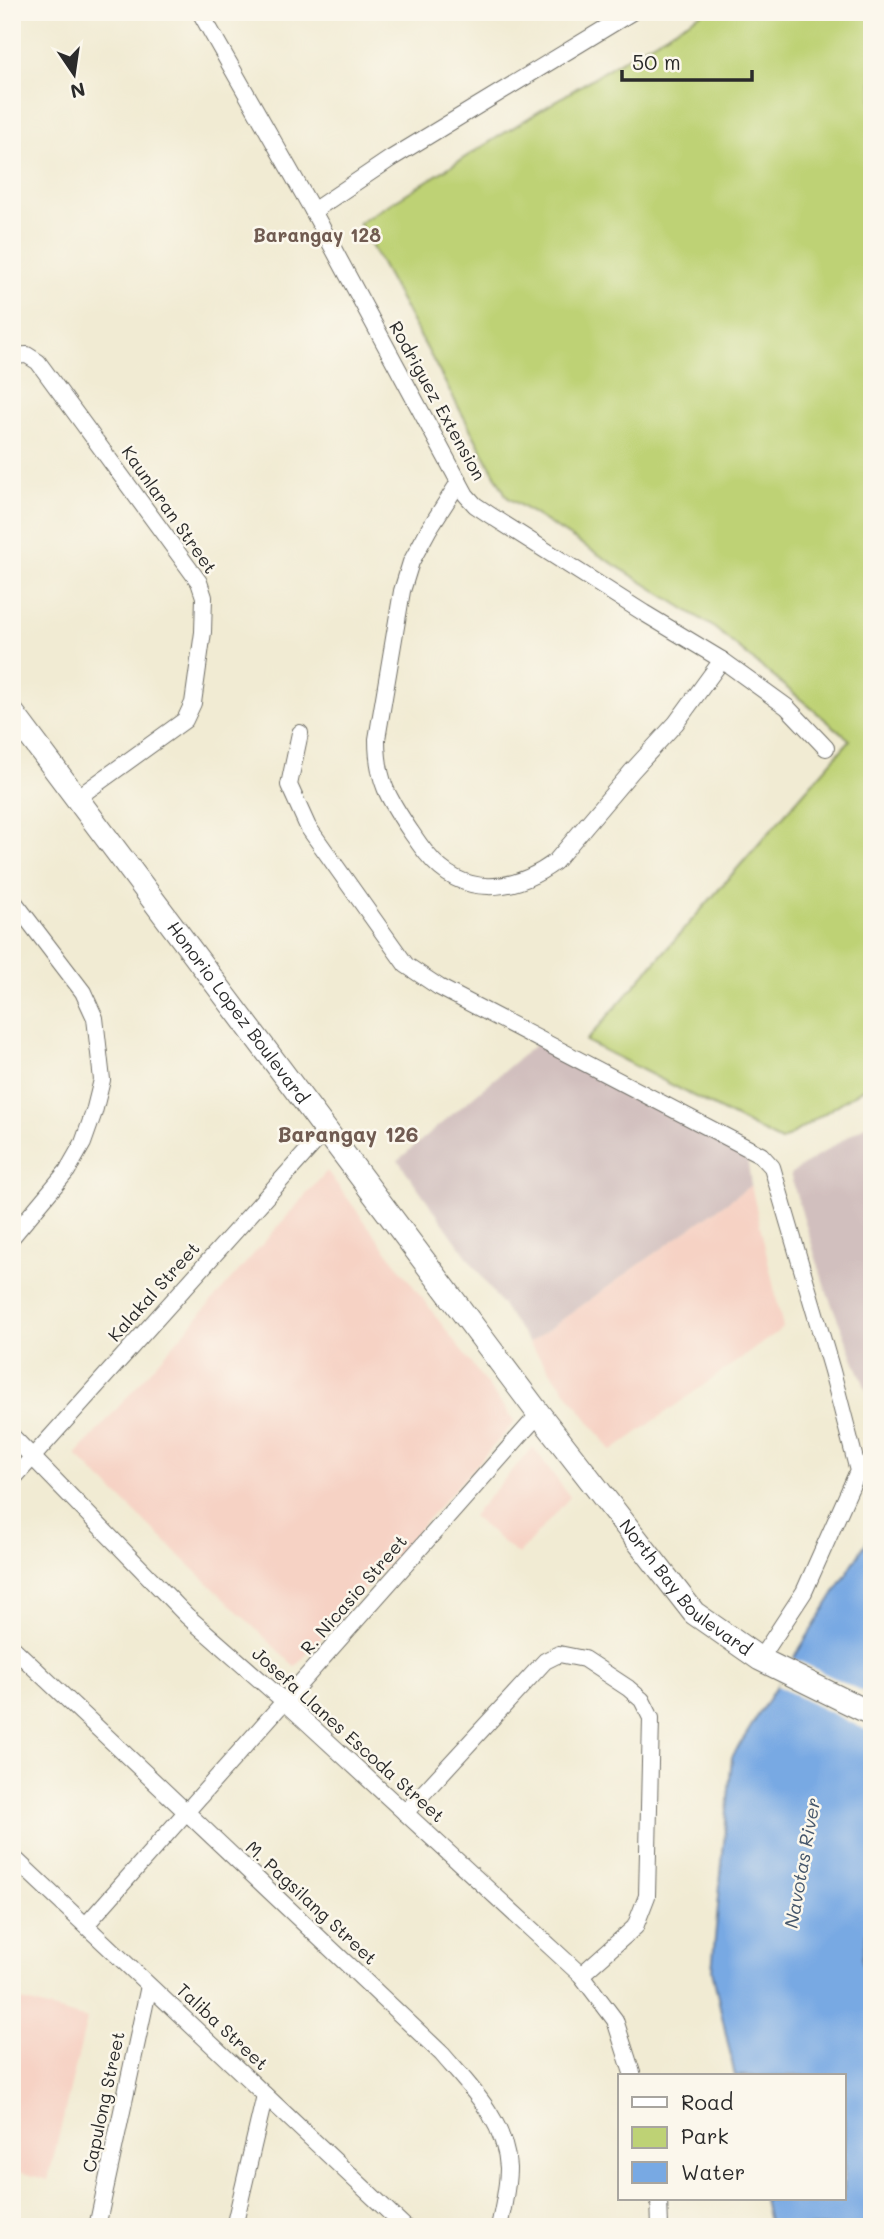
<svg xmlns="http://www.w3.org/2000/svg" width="884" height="2239" font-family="Mali,sans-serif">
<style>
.built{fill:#f6d2c4}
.industrial{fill:#d1bfbe}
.green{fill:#bed275;stroke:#747e50;stroke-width:2}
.water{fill:#78a9e3;stroke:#526a87;stroke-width:2}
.pier{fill:#f1ebd3}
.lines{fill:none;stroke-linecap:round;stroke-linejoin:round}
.street-casing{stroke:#706e66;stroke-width:18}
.secondary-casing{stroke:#706e66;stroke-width:25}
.street{stroke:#fff;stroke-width:16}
.secondary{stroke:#fff;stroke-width:23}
.labels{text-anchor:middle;stroke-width:5;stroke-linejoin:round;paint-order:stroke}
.street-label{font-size:18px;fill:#2b2b2b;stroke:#fbf7ec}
.neighbourhood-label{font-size:19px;font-weight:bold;fill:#705b51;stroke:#fbf7ec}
.water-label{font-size:19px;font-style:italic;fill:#46576b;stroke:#fbf7ec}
.quarter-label{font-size:21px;font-weight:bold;fill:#705b51;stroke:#fbf7ec}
</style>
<rect width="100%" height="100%" fill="#fbf7ec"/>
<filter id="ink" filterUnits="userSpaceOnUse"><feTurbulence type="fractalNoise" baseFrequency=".0143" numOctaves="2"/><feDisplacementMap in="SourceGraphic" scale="14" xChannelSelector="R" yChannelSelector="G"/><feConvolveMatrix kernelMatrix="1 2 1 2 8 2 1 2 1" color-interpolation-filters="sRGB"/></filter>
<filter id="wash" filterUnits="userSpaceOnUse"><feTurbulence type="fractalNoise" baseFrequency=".00686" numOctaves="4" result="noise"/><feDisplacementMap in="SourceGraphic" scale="28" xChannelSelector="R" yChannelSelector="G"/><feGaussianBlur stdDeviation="1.57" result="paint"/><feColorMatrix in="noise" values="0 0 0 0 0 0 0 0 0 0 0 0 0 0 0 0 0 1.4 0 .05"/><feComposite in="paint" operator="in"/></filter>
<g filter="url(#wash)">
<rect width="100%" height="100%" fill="#f1ebd3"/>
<!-- built -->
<g class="built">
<polygon points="327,1171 515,1422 295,1667 76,1455"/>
<polygon points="751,1185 783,1328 612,1451 529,1343"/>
<polygon points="533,1447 570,1497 518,1555 472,1516"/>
<polygon points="12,1998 87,2019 48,2180 12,2170"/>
</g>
<!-- industrial -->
<g class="industrial">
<polygon points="537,1043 747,1157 751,1185 529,1343 398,1160"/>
<polygon points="872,1121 872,1404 826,1290 790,1174"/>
<polygon points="872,1901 872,1994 862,1960"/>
</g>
<!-- green -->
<polygon class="green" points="704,12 872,12 872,1083 781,1141 586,1041 850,740 712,626 507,497 359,223 614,65"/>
<!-- water -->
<polygon class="water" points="872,1533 872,1901 862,1960 872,1994 872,2227 770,2227 764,2199 844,2199 844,2076 735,2076 712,1970 732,1757"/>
<!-- pier -->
<polygon class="pier" points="791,1657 872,1696 872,1733 776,1686"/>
</g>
<g filter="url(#ink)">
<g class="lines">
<defs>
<g id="street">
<polyline points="200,12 313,211 466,495 475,505 490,515 644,613 722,660 787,707 826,748"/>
<polyline points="313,211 390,159 632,12"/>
<polyline points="12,356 27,355 38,362 199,582 204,597 203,632 193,703 185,720 77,798"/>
<path d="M459,482L429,529L411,562L402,591L377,739C377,781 388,798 411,832C416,839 421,847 427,854C462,898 513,893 555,862L632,771L676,723L722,660"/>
<polyline points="300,733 289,785 308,827 406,965 439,987 761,1155 772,1167 832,1371 858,1471 804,1592 760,1659"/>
<polyline points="12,899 83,992 95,1018 102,1080 94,1112 83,1143 67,1171 12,1237"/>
<polyline points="12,1436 187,1616 285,1702 581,1975 615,2020 633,2076"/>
<polyline points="12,1480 326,1130"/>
<path d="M12,1647L442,2054C470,2087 506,2121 508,2168C508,2188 503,2208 499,2227"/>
<polyline points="405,1813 545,1661 559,1654 584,1659 628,1688 642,1700 651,1718 647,1896 635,1927 581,1975"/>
<polyline points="12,1856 405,2227"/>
<polyline points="86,1925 539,1414"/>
<polyline points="659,2199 660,2227"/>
<polyline points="97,2227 149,1986"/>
<polyline points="234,2227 265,2095"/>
</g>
<g id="secondary">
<path id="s1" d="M12,712L539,1414L694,1613L760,1659L872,1714"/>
</g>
</defs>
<!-- street casing -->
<use href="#street" class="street-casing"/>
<!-- secondary casing -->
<use href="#secondary" class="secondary-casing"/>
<!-- street -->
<use href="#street" class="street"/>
<!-- secondary -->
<use href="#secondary" class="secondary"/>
</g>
</g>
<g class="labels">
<!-- street labels -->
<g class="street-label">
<text transform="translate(437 401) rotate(61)" y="6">Rodriguez Extension</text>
<text transform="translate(169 510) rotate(55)" y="6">Kaunlaran Street</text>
<text dy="6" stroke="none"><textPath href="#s1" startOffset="376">Honorio Lopez Boulevard</textPath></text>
<text transform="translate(154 1292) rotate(-48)" y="6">Kalakal Street</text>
<text dy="6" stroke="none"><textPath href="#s1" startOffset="1106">North Bay Boulevard</textPath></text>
<text transform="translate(354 1595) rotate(-49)" y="6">R. Nicasio Street</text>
<text transform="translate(348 1735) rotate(42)" y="6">Josefa Llanes Escoda Street</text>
<text transform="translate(311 1903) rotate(43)" y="6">M. Pagsilang Street</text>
<text transform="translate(222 2027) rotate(43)" y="6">Taliba Street</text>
<text transform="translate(104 2102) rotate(-78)" y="6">Capulong Street</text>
</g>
<!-- neighbourhood labels -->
<g class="neighbourhood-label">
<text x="317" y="242">Barangay 128</text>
</g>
<!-- water labels -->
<g class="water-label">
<text transform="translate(802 1863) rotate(-80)" y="7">Navotas River</text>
</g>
<!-- quarter labels -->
<g class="quarter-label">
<text x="348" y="1142">Barangay 126</text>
</g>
</g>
<!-- margin -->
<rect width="884" height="2239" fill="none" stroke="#fbf7ec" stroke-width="42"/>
<!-- legend -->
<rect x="618" y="2074" width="228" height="126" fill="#fbf7ec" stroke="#a8a59f" stroke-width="2"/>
<rect x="632" y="2097" width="35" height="10" fill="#ffffff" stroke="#a8a59f" stroke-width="2"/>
<text x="681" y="2110" font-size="21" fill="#2b2b2b">Road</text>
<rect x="632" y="2127" width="35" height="21" fill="#bed275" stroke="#a8a59f" stroke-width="2"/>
<text x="681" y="2144" font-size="21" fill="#2b2b2b">Park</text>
<rect x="632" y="2162" width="35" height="21" fill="#78a9e3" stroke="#a8a59f" stroke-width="2"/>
<text x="681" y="2180" font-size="21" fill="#2b2b2b">Water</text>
<!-- north arrow -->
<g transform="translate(74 74) rotate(167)" stroke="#fbf7ec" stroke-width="5" paint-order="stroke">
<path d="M0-5L12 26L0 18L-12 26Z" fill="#2b2b2b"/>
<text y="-10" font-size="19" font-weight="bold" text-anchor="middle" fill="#2b2b2b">N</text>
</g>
<!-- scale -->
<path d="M622 70v10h130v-10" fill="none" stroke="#2b2b2b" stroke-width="3.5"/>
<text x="632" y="70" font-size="21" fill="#2b2b2b" stroke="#fbf7ec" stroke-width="5" paint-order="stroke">50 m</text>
</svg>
